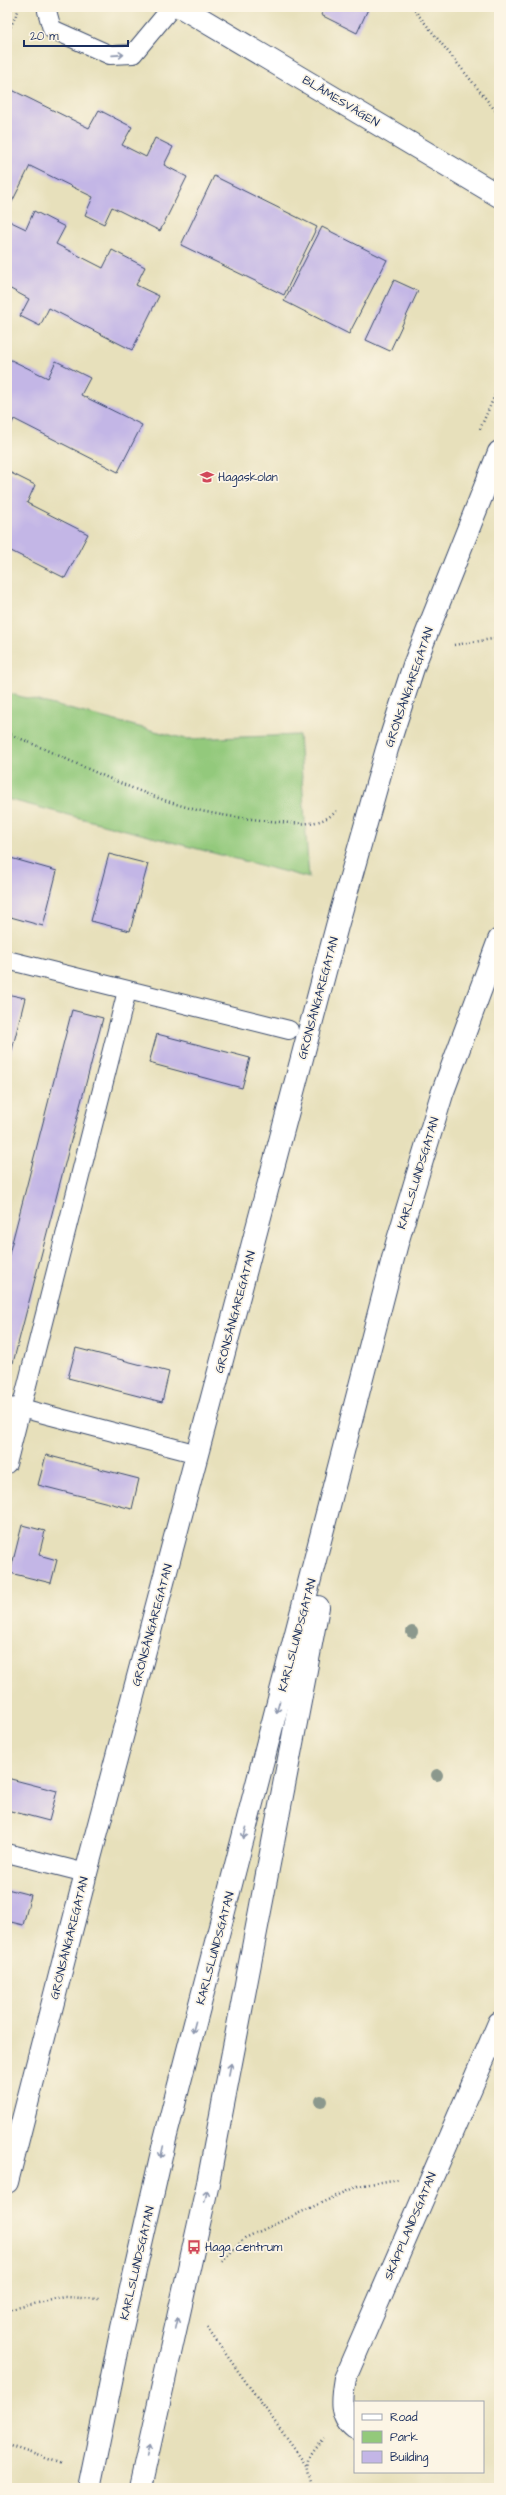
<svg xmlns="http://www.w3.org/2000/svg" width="506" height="2495" font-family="'Architects Daughter',sans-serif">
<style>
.green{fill:#93c97b;stroke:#577c6c}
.building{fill:#c3b6e6}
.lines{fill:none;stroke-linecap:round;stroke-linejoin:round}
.service-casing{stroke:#3a4a6c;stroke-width:20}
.minor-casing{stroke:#3a4a6c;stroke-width:24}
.secondary-casing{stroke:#3a4a6c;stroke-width:24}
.path{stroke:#3a4a6c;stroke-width:2.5;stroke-dasharray:1 3;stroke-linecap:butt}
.service{stroke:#fff;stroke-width:18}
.minor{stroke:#fff;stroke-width:22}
.secondary{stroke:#fff;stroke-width:22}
.tree{fill:#8b988d}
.oneway{stroke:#8d97ae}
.labels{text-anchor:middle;stroke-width:3.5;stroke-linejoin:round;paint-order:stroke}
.street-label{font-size:12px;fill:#1b2f5e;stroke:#fcf5e5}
.poi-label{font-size:12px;fill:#1b2f5e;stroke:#fcf5e5;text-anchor:start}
</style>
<rect width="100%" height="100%" fill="#fcf5e5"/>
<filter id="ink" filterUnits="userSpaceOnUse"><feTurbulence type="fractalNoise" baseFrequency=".025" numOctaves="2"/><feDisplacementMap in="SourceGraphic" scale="8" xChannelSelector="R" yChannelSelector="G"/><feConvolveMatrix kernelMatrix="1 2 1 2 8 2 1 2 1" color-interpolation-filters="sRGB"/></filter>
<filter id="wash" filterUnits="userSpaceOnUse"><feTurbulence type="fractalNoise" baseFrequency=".012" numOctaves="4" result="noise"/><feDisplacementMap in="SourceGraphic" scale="16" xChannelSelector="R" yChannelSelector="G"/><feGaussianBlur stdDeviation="0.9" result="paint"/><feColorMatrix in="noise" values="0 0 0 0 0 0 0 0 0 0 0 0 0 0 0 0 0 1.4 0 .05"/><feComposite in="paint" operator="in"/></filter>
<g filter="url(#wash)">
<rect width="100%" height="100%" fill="#e7e0bb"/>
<!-- green -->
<polygon class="green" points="7,693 186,739 299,735 309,878 7,799"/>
<g id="blocks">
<!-- building -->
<g class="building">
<polygon points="325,7 369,7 357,33 321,15"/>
<polygon points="8,88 89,128 99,110 132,127 122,145 146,157 155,138 173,147 164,165 187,177 160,231 112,207 104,224 85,215 93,197 30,166 7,212"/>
<polygon points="214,176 317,227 284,295 181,245"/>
<polygon points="34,211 65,227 56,244 103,268 112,250 145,267 136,285 159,296 132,350 49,308 40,326 20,316 29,299 7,287 7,220 26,229"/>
<polygon points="322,227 387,260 349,334 284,301"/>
<polygon points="394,280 418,291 390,351 366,340"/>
<polygon points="7,358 48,378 56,361 90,378 81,395 142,425 118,472 14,419 7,434"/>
<polygon points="7,471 35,485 27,503 88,534 65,578 7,549"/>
<polygon points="109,854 148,864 130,931 91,921"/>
<polygon points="7,857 57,871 43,926 7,916"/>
<polygon points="7,994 25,998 8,1066 7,1066"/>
<polygon points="72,1010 103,1018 13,1363 7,1361 7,1262"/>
<polygon points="157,1034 250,1058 242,1088 149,1063"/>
<polygon points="76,1348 169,1372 162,1402 68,1378"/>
<polygon points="46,1455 139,1479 132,1509 38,1485"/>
<polygon points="22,1525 45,1531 39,1555 57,1560 51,1583 10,1573"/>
<polygon points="7,1778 57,1791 49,1821 7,1810"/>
<polygon points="7,1889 31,1895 23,1925 7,1921"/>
</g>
</g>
</g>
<g filter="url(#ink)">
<use href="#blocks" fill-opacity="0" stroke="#3a4a6c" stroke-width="1"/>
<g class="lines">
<defs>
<g id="service">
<polyline points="49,7 47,11 52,29 110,55 133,54 172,7"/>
<polyline points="7,960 289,1030"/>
<polyline points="7,1407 21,1408 198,1454"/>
<polyline points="7,1464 127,991"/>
<polyline points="7,1853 86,1873"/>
</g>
<g id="minor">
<polyline points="181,7 499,196"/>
<polyline points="7,2182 86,1873 337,926 387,749 414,665 499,452"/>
<path d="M355,2429C338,2416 342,2396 345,2378L499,2023"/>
</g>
<g id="secondary">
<polyline points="89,2488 122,2328 165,2139 397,1243 442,1094 499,940"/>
<polyline points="140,2488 208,2183 318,1607"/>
</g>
</defs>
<!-- service casing -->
<use href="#service" class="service-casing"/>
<!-- minor casing -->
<use href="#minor" class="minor-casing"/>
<!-- secondary casing -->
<use href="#secondary" class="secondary-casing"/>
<!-- path -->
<g class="path">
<polyline points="412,7 499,115"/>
<polyline points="7,34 19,9"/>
<polyline points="480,429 499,386"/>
<polyline points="454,645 499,638"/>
<path d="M7,733C66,757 124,789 186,807C213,815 242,818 270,821C295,823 318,829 338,810"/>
<polyline points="222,2261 245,2238 358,2186 399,2179"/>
<polyline points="7,2310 65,2297 99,2299"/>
<polyline points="207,2328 306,2465"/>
<polyline points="7,2445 63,2464"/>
<path d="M313,2488C305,2462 304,2457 324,2438"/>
</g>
<!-- service -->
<use href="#service" class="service"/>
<!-- minor -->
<use href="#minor" class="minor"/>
<!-- secondary -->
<use href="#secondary" class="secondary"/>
</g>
<!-- trees -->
<g class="tree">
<circle cx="412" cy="1632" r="6"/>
<circle cx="437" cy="1775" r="6"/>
<circle cx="321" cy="2101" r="6"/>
</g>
<!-- one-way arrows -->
<defs><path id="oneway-shaft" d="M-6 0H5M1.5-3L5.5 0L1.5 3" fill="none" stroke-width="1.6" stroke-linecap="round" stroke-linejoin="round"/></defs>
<g class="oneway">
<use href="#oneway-shaft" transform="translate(118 55) rotate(-4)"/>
<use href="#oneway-shaft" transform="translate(278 1707) rotate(105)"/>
<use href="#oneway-shaft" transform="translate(245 1833) rotate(105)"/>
<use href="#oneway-shaft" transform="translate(194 2027) rotate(105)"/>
<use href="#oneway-shaft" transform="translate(230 2069) rotate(-79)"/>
<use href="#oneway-shaft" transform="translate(162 2152) rotate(103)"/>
<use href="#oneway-shaft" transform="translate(206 2196) rotate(-77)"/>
<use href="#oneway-shaft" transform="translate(177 2323) rotate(-77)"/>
<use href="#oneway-shaft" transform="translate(148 2450) rotate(-77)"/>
</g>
</g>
<!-- icons -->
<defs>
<symbol id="school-bare" viewBox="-9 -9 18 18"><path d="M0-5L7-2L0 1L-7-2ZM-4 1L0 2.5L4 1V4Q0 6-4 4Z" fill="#d1495b" stroke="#fcf5e5" stroke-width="2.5" paint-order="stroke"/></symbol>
<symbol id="bus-bare" viewBox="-9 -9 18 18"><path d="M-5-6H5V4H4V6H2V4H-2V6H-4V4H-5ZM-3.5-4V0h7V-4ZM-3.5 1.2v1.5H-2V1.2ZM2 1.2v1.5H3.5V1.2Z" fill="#d1495b" stroke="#fcf5e5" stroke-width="2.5" paint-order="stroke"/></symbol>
</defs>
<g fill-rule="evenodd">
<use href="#school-bare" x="197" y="467" width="20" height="20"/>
<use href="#bus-bare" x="184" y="2237" width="20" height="20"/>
</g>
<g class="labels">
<!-- street labels -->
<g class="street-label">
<text transform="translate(341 101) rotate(31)" y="4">BLÅMESVÄGEN</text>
<text transform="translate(409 687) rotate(-71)" y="4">GRÖNSÅNGAREGATAN</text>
<text transform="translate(318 998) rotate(-75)" y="4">GRÖNSÅNGAREGATAN</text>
<text transform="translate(418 1173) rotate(-73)" y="4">KARLSLUNDSGATAN</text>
<text transform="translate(235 1312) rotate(-75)" y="4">GRÖNSÅNGAREGATAN</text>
<text transform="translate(152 1625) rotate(-75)" y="4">GRÖNSÅNGAREGATAN</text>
<text transform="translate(297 1635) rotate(-75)" y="4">KARLSLUNDSGATAN</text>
<text transform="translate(69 1938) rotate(-76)" y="4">GRÖNSÅNGAREGATAN</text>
<text transform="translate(215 1948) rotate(-75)" y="4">KARLSLUNDSGATAN</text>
<text transform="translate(410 2226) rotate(-67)" y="4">SKÄPPLANDSGATAN</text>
<text transform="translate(137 2263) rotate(-77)" y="4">KARLSLUNDSGATAN</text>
</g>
<!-- poi labels -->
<g class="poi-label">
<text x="218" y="481">Hagaskolan</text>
<text x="205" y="2251">Haga centrum</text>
</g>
</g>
<!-- margin -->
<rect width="506" height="2495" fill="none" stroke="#fcf5e5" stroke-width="24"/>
<!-- legend -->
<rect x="354" y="2401" width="130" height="72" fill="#fcf5e5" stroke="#a2a6af"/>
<rect x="362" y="2414" width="20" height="6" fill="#ffffff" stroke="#a2a6af"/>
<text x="390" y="2421" font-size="12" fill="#1b2f5e">Road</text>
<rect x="362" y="2431" width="20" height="12" fill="#93c97b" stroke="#a2a6af"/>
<text x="390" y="2441" font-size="12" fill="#1b2f5e">Park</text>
<rect x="362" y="2451" width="20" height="12" fill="#c3b6e6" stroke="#a2a6af"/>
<text x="390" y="2461" font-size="12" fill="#1b2f5e">Building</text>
<!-- scale -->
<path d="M24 40v6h104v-6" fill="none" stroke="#1b2f5e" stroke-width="2"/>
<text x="30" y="40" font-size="12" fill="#1b2f5e" stroke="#fcf5e5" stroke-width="3" paint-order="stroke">20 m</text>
</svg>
